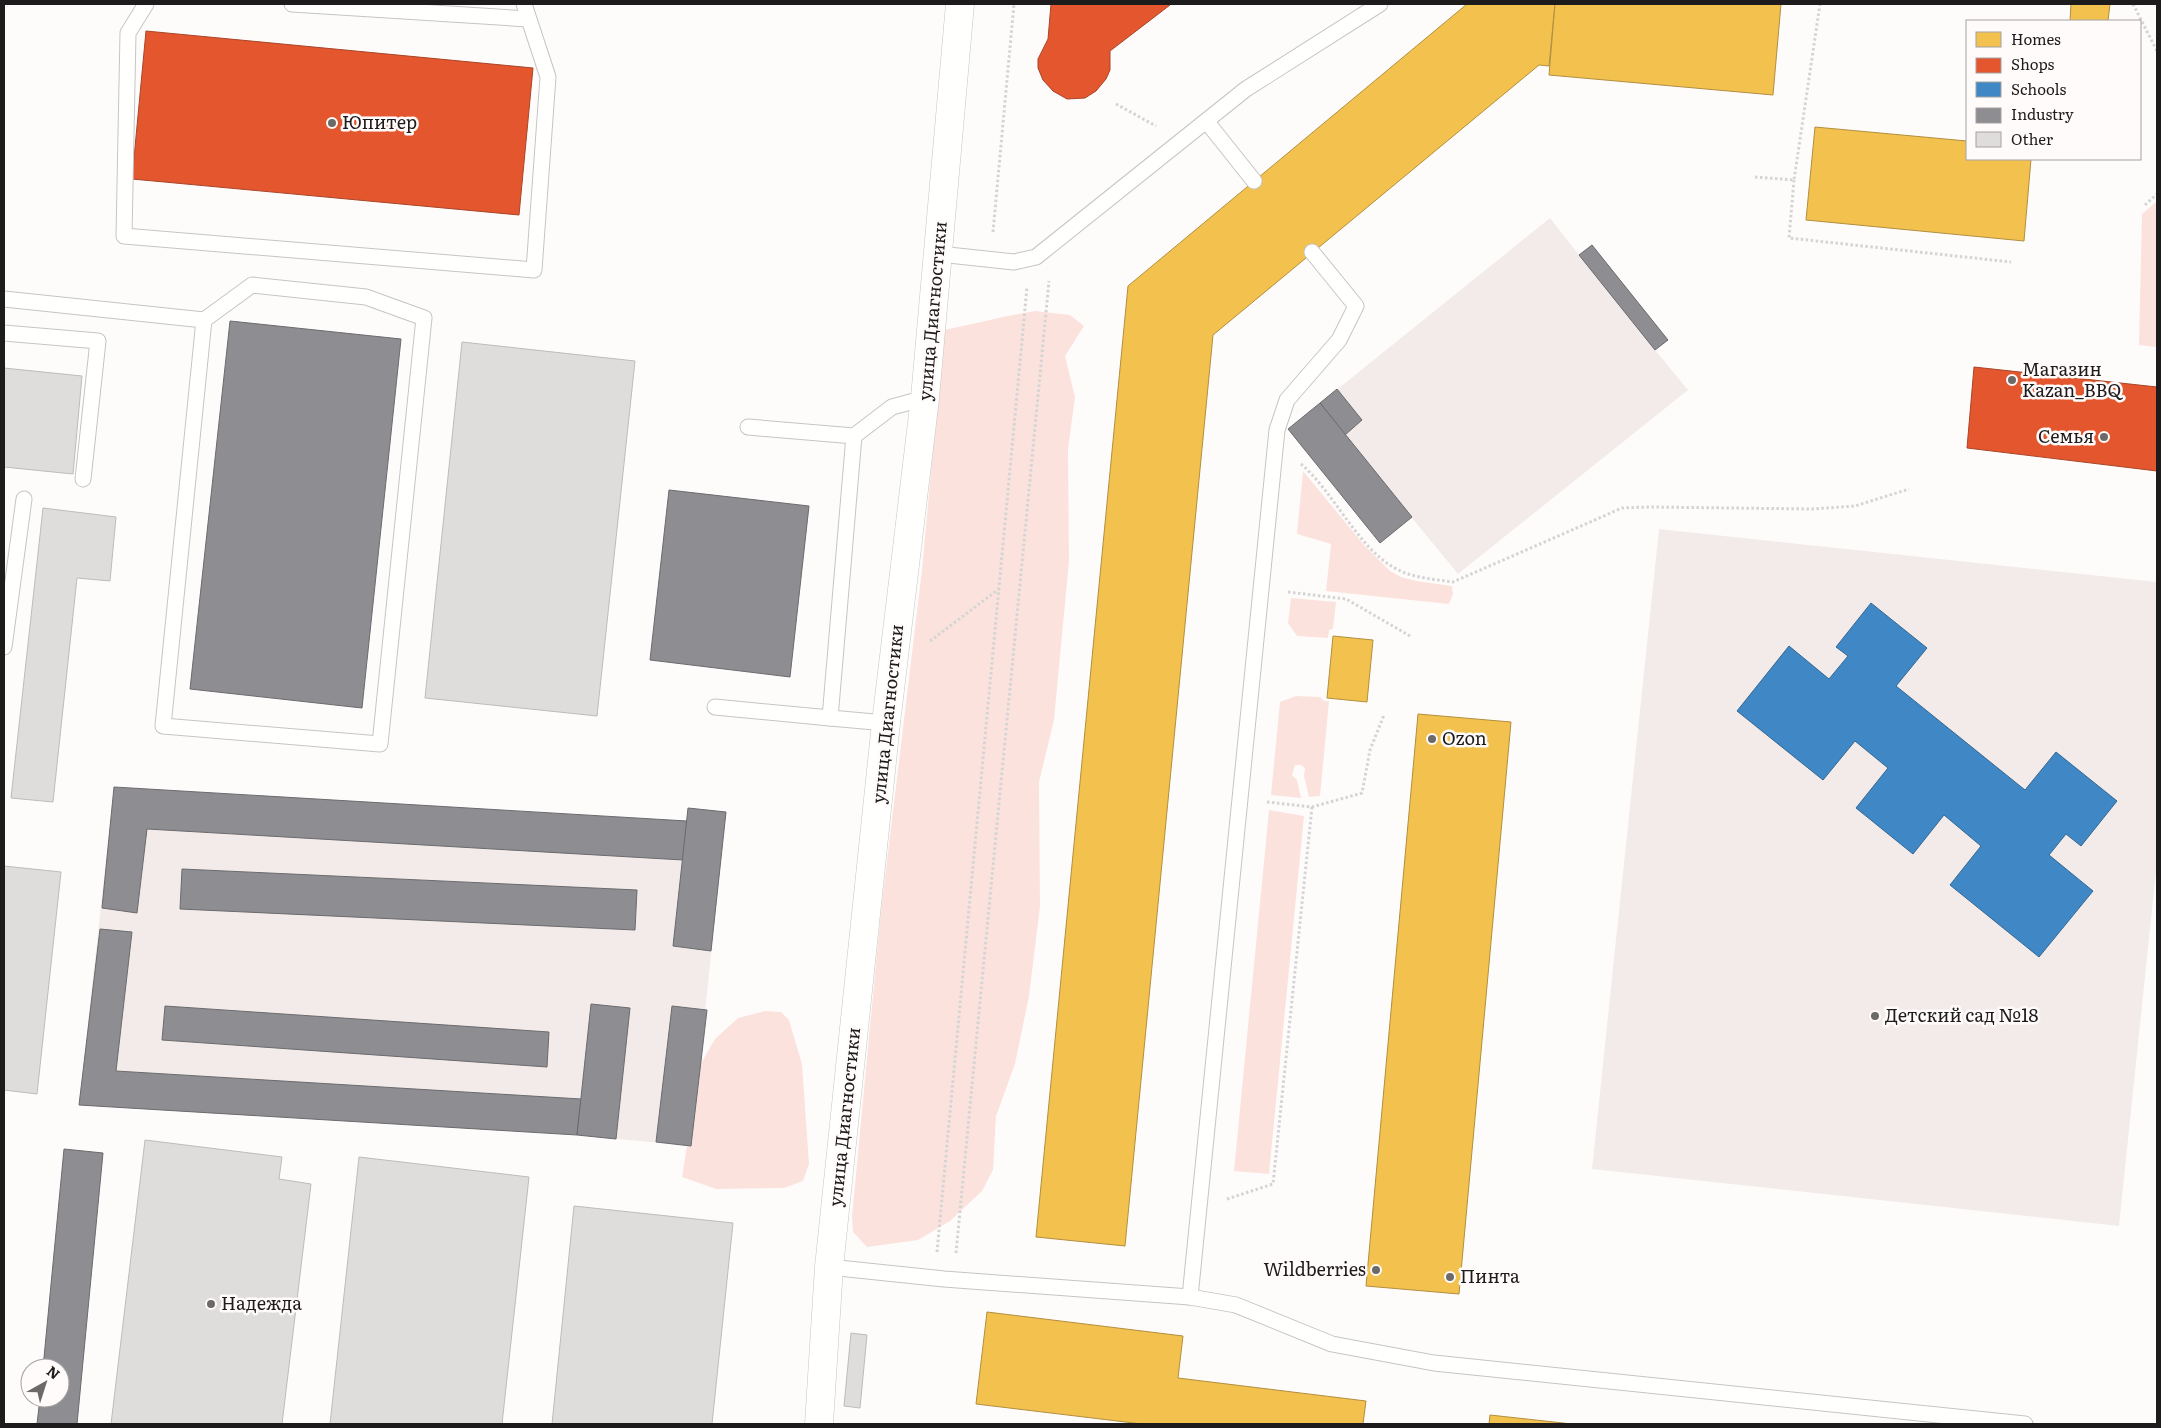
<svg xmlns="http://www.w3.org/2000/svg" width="2161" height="1428" font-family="Literata,serif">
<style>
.built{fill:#f3ebe9}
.green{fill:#fce2dd}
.homes{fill:#f2c14e;stroke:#b28f3f}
.shops{fill:#e4572e;stroke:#a84528}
.schools{fill:#3f88c5;stroke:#356792}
.industry{fill:#8d8d92;stroke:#6b6b6e}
.building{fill:#dfdddc;stroke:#bdbbbb}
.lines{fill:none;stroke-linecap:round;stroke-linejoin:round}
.service-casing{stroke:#c6c5c5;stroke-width:17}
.minor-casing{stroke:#c6c5c5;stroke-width:29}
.path{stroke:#d4d4d4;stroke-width:3;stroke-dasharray:2.5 2.5;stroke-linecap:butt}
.service{stroke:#fffffe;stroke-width:15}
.minor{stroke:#fffffe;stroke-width:28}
.poi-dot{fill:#6c6a69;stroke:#fffbfa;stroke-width:2}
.labels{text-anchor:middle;stroke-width:5;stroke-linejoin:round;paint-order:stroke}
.poi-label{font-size:18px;fill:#1d1b1b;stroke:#fffbfa;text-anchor:start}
.street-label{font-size:18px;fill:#1d1b1b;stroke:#fffbfa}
</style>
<rect width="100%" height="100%" fill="#fefcfb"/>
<!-- built -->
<g class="built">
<polygon points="1550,218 1579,255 1592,245 1668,340 1655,350 1688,390 1458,574 1412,518 1380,543 1288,429"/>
<polygon points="1659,529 2157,582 2157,862 2119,1226 1592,1169"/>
<polygon points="114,787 687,821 688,808 726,812 691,1146 577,1135 79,1105"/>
</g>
<!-- green -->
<g class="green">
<polygon points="2157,201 2157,347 2139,345 2142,214"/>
<path d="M1035,311L1070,315L1084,326L1065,356L1075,397L1068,449L1069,561L1054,720L1039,782L1040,906L1029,996L1015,1064L996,1116L993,1170L982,1191L950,1221L918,1240L867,1247L853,1232L852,1216L881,911L922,570L944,330C975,324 1005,316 1035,311Z"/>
<polygon points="1303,471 1364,545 1390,571 1401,577 1416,581 1452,586 1453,594 1449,604 1326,591 1331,544 1297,534"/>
<polygon points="1291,598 1336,602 1333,629 1329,630 1328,638 1297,636 1288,623"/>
<polygon points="1296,696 1320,697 1324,701 1329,701 1320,796 1309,797 1304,776 1305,768 1301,765 1295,765 1292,775 1297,780 1301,798 1271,795 1280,702"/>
<polygon points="1269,810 1304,816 1269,1174 1234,1171"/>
<polygon points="765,1011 781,1012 789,1020 802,1064 809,1164 803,1181 784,1188 716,1189 682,1177 700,1065 715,1039 738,1018"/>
</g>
<!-- homes -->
<g class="homes">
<polygon points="1467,4 1555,4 1549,66 1539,65 1213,335 1125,1246 1036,1237 1128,286"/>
<polygon points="1555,4 1781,4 1773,95 1549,75"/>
<polygon points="2071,4 2110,4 2108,21 2070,21"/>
<polygon points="1815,127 1967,141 1967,159 2031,159 2024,241 1806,220"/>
<polygon points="1333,636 1373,640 1367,702 1327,698"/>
<polygon points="1418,714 1511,722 1459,1294 1366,1286"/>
<polygon points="987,1312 1183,1336 1178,1378 1366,1401 1363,1424 1142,1424 976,1404"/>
<polygon points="1490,1415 1572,1424 1489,1424"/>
</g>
<!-- shops -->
<g class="shops">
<polygon points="1051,4 1169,4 1170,5 1110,51 1110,70 1106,79 1096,91 1085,98 1067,99 1053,91 1043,80 1038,68 1038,59 1048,39"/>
<polygon points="146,31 533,68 519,215 132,179"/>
<polygon points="1974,367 2157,387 2157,471 1967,448"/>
</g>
<!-- schools -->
<polygon class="schools" points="1871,603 1927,648 1896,686 2025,790 2056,752 2117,801 2081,846 2066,834 2049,855 2093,891 2039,957 1950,885 1981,846 1944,815 1913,854 1856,808 1888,768 1855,741 1823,780 1737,711 1789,646 1829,679 1848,656 1836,647"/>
<!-- industry -->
<g class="industry">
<polygon points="1592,245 1668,340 1655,350 1579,255"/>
<polygon points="230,321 401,339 362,708 190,689"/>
<polygon points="1337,389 1362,420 1345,435 1320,403"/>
<polygon points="1320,403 1412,517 1380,543 1288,429"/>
<polygon points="669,490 809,506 790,677 650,660"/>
<polygon points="114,787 687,821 683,860 147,829 137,913 102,908"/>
<polygon points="688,808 726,812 711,951 673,946"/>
<polygon points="182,869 637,890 635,930 180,909"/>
<polygon points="100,929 132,932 116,1071 581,1099 577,1135 79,1105"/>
<polygon points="591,1004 630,1008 616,1139 577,1135"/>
<polygon points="165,1006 549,1032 547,1067 162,1040"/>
<polygon points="672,1006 707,1010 691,1146 656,1142"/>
<polygon points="64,1149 103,1153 77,1424 37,1424 40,1398 60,1398 60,1368 43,1368"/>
</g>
<!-- building -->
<g class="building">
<polygon points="462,342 635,361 597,716 425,698"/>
<polygon points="4,368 82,376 73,474 4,467"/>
<polygon points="43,508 116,517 110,581 77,578 53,802 11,798"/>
<polygon points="4,866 61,872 37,1094 4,1090"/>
<polygon points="145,1140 282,1157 279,1179 311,1184 282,1424 111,1424"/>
<polygon points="359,1157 529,1177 502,1424 330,1424"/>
<polygon points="574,1206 733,1223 712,1424 552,1424"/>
<polygon points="851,1333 867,1335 860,1408 844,1406"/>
</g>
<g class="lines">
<defs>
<g id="service">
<polyline points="146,4 128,33 124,236 534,270 548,77 524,4"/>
<polyline points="292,4 528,19"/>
<polyline points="1207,122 1254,181"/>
<polyline points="939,254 1014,262 1036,257 1246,89 1380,4"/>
<polyline points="4,299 204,320 252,285 366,297 424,318 380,744 163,726 204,320"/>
<polyline points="4,333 98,341 83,479"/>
<polyline points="748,427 854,436 892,407 925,398"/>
<polyline points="4,647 24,499"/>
<polyline points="715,707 830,718 854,436"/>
<polyline points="830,718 886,723"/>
<polyline points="829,1267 944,1279 1190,1297 1236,1305 1332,1344 1434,1363 2025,1424"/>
<polyline points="1190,1297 1277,430 1287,400 1339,340 1356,306 1312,252"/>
</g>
<polyline id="minor" points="819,1424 829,1267 886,723 925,398 960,4"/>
</defs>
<!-- service casing -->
<use href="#service" class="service-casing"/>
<!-- minor casing -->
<use href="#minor" class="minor-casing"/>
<!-- path -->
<g class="path">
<polyline points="2133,4 2157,51"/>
<polyline points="1116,104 1156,126"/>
<polyline points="1755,177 1794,180 1820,4"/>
<polyline points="1794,180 1789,238 2011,262"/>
<polyline points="2145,205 2157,194"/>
<polyline points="993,232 1014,4"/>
<path d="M1301,464C1333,491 1357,546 1393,567C1411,578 1433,579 1453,582L1622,508L1649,507L1812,509L1855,506L1909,489"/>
<polyline points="1288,592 1346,599 1410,636"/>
<polyline points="930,641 999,589"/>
<polyline points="1267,802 1312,807 1362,793 1370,750 1384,715"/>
<polyline points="1227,1199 1273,1184 1312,807"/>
<polyline points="937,1252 1027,287"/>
<polyline points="956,1253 1049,281"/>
</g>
<!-- service -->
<use href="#service" class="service"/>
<!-- minor -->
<use href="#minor" class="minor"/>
</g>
<!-- markers -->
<g class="poi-dot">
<circle cx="332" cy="123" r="5"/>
<circle cx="2012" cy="380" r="5"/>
<circle cx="2104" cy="437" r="5"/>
<circle cx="1432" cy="739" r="5"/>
<circle cx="1875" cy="1016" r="5"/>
<circle cx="1376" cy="1270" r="5"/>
<circle cx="1450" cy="1277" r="5"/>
<circle cx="211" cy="1304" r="5"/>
</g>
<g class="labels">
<!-- poi labels -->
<g class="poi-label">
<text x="342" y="129">Юпитер</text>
<text x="2022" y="376">Магазин<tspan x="2022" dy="21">Kazan_BBQ</tspan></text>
<text x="2094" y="443" text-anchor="end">Семья</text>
<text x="1442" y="745">Ozon</text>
<text x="1885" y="1022">Детский сад №18</text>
<text x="1366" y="1276" text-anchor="end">Wildberries</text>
<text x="1460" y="1283">Пинта</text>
<text x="221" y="1310">Надежда</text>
</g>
<!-- street labels -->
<g class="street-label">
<text transform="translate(933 311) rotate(-85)" y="6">улица Диагностики</text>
<text transform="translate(888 714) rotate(-84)" y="6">улица Диагностики</text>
<text transform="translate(845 1117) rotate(-84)" y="6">улица Диагностики</text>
</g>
</g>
<!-- border -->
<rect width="2161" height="1428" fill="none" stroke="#1d1b1b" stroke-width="10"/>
<!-- legend -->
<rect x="1966" y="20" width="175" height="140" fill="#fffbfa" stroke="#a5a1a1"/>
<rect x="1976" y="32" width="25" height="15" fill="#f2c14e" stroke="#a5a1a1"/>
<text x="2011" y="45" font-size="15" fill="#1d1b1b">Homes</text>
<rect x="1976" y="58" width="25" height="15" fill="#e4572e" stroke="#a5a1a1"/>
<text x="2011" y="70" font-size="15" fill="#1d1b1b">Shops</text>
<rect x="1976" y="82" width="25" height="15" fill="#3f88c5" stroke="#a5a1a1"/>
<text x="2011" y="95" font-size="15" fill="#1d1b1b">Schools</text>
<rect x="1976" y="108" width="25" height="15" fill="#8d8d92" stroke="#a5a1a1"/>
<text x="2011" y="120" font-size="15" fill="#1d1b1b">Industry</text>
<rect x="1976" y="132" width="25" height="15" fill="#dfdddc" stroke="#a5a1a1"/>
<text x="2011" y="145" font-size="15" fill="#1d1b1b">Other</text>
<!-- north arrow -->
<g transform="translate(45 1383) rotate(39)"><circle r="24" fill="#fffbfa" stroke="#a5a1a1"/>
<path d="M0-4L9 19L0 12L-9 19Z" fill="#6c6a69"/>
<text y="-8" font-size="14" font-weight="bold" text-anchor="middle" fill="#1d1b1b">N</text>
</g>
</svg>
